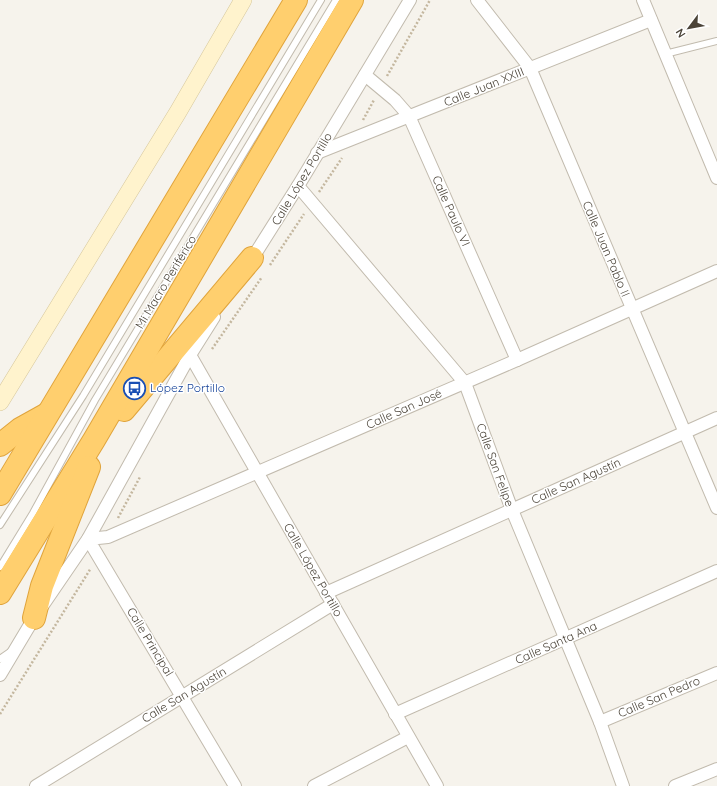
<svg xmlns="http://www.w3.org/2000/svg" width="717" height="786" font-family="Quicksand,sans-serif">
<style>
.lines{fill:none;stroke-linecap:round;stroke-linejoin:round}
.lane-casing{stroke:#c2bbae;stroke-width:8}
.street-casing{stroke:#c2bbae;stroke-width:14}
.secondary-casing{stroke:#d6c79b;stroke-width:18}
.highway-casing{stroke:#e0a43c;stroke-width:24}
.path{stroke:#c4b79f;stroke-width:2.5;stroke-dasharray:2 2;stroke-linecap:butt}
.lane{stroke:#fff;stroke-width:6}
.street{stroke:#fff;stroke-width:12}
.secondary{stroke:#fff3cd;stroke-width:17}
.highway{stroke:#ffcf6e;stroke-width:22}
.labels{text-anchor:middle;stroke-width:3;stroke-linejoin:round;paint-order:stroke}
.street-label{font-size:12px;fill:#4b4439;stroke:#fff}
.transit-label{font-size:12px;fill:#164399;stroke:#fff;text-anchor:start}
</style>
<rect width="100%" height="100%" fill="#f6f3ec"/>
<g class="lines">
<defs>
<g id="lane">
<polyline points="665,54 717,41"/>
<polyline points="0,525 83,396 321,0"/>
<polyline points="0,567 33,513 95,400 336,0"/>
<polyline points="0,659 10,652"/>
</g>
<g id="street">
<polyline points="477,0 530,68 717,508"/>
<polyline points="643,0 717,178"/>
<polyline points="365,75 395,100 409,116 517,360"/>
<polyline points="317,153 651,20"/>
<polyline points="298,186 465,383 512,510 600,722 623,786"/>
<polyline points="250,262 298,186 410,0"/>
<polyline points="190,355 437,786"/>
<polyline points="326,593 717,418"/>
<polyline points="0,675 34,618 88,539 190,355 214,317"/>
<polyline points="395,714 717,571"/>
<polyline points="600,722 717,673"/>
<polyline points="36,786 333,604"/>
<polyline points="235,786 88,539 108,537 517,360 717,271"/>
<polyline points="314,786 408,737"/>
<polyline points="675,786 717,769"/>
</g>
<polyline id="secondary" points="0,402 178,112 243,0"/>
<g id="highway">
<polyline points="124,410 252,258"/>
<polyline points="0,445 20,429 47,414"/>
<polyline points="0,494 296,0"/>
<polyline points="0,593 94,440 352,0"/>
<polyline points="34,618 42,586 89,467"/>
</g>
</defs>
<!-- lane casing -->
<use href="#lane" class="lane-casing"/>
<!-- street casing -->
<use href="#street" class="street-casing"/>
<!-- secondary casing -->
<use href="#secondary" class="secondary-casing"/>
<!-- highway casing -->
<use href="#highway" class="highway-casing"/>
<!-- path -->
<g class="path">
<polyline points="387,76 430,0"/>
<polyline points="363,120 374,100"/>
<polyline points="319,192 342,158"/>
<polyline points="270,265 304,214"/>
<polyline points="212,349 262,277"/>
<polyline points="118,518 140,477"/>
<polyline points="0,714 91,568"/>
</g>
<!-- lane -->
<use href="#lane" class="lane"/>
<!-- street -->
<use href="#street" class="street"/>
<!-- secondary -->
<use href="#secondary" class="secondary"/>
<!-- highway -->
<use href="#highway" class="highway"/>
</g>
<!-- icons -->
<defs>
<symbol id="bus-ring" viewBox="-11 -11 22 22"><circle r="9.5" fill="#fff" stroke="#1a4fb4" stroke-width="1.5"/><path d="M-5-6H5V4H4V6H2V4H-2V6H-4V4H-5ZM-3.5-4V0h7V-4ZM-3.5 1.2v1.5H-2V1.2ZM2 1.2v1.5H3.5V1.2Z" fill="#1a4fb4"/></symbol>
</defs>
<g fill-rule="evenodd">
<use href="#bus-ring" x="122" y="376" width="25" height="25"/>
</g>
<g class="labels">
<!-- street labels -->
<g class="street-label">
<text transform="translate(484 87) rotate(-22)" y="4">Calle Juan XXIII</text>
<text transform="translate(302 179) rotate(-59)" y="4">Calle López Portillo</text>
<text transform="translate(451 211) rotate(66)" y="4">Calle Paulo VI</text>
<text transform="translate(606 249) rotate(67)" y="4">Calle Juan Pablo II</text>
<text transform="translate(166 282) rotate(-59)" y="4">Mi Macro Periférico</text>
<text transform="translate(404 409) rotate(-24)" y="4">Calle San José</text>
<text transform="translate(495 465) rotate(70)" y="4">Calle San Felipe</text>
<text transform="translate(576 481) rotate(-24)" y="4">Calle San Agustín</text>
<text transform="translate(313 570) rotate(60)" y="4">Calle López Portillo</text>
<text transform="translate(150 642) rotate(59)" y="4">Calle Principal</text>
<text transform="translate(556 643) rotate(-24)" y="4">Calle Santa Ana</text>
<text transform="translate(184 695) rotate(-31)" y="4">Calle San Agustín</text>
<text transform="translate(659 697) rotate(-23)" y="4">Calle San Pedro</text>
</g>
<!-- transit labels -->
<g class="transit-label">
<text x="150" y="392">López Portillo</text>
</g>
</g>
<!-- north arrow -->
<g transform="translate(689 28) rotate(238)" stroke="#ffffff" stroke-width="3" paint-order="stroke">
<path d="M0-3L7 15L0 10L-7 15Z" fill="#4b4439"/>
<text y="-6" font-size="11" font-weight="bold" text-anchor="middle" fill="#4b4439">N</text>
</g>
</svg>
